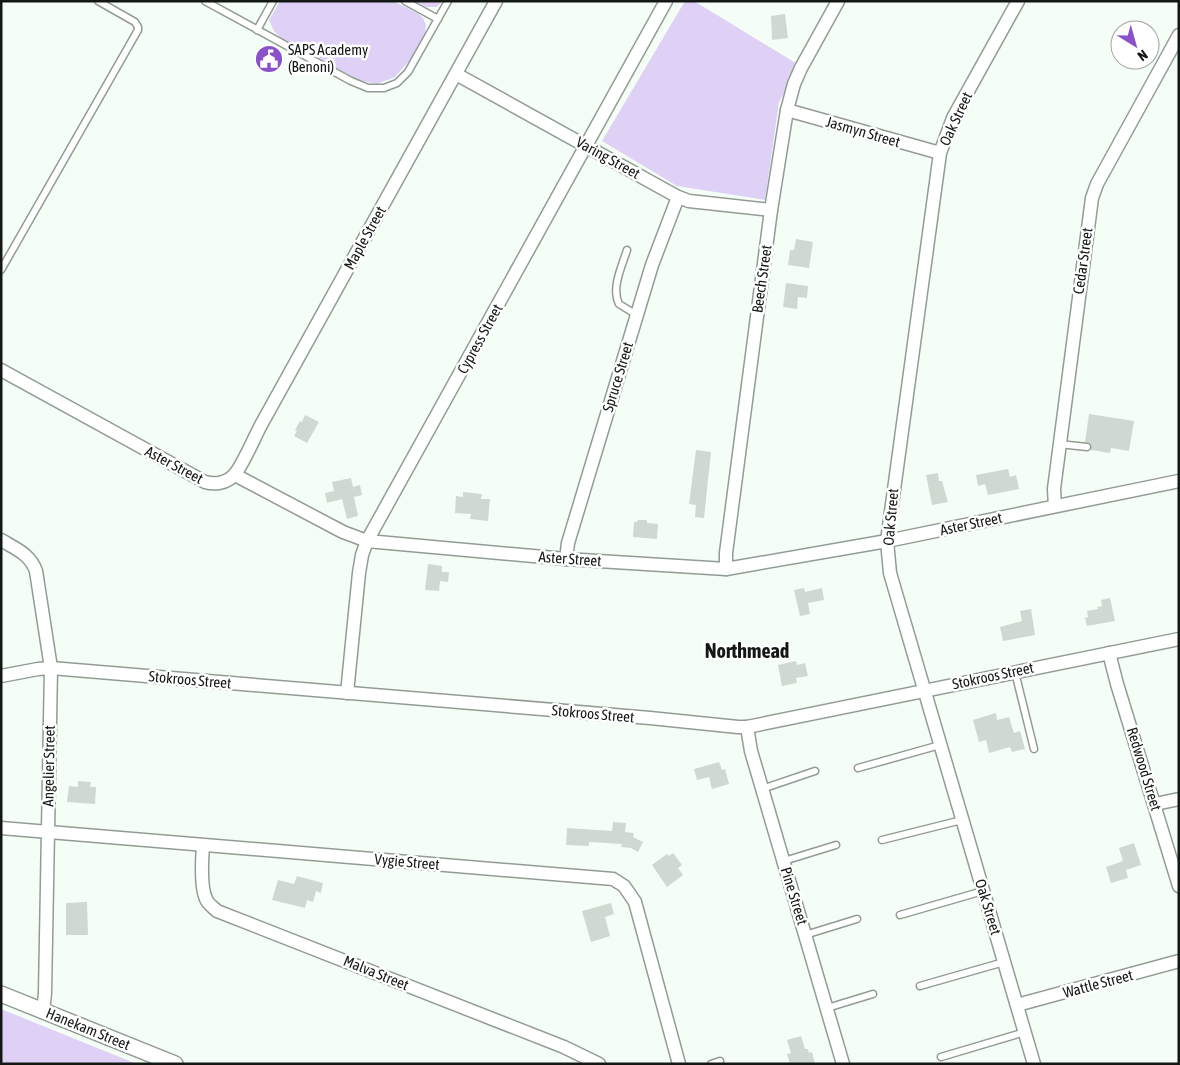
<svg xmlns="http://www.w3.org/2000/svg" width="1180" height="1065" font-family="'Asap Condensed',sans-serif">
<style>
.green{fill:#dfd0f6}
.building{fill:#cfd9d1}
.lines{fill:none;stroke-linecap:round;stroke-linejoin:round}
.service-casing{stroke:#929c94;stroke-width:9}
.minor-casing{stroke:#929c94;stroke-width:15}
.tertiary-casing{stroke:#929c94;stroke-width:18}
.service{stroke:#fff;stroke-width:6}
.minor{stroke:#fff;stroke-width:12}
.tertiary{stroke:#fff;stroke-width:15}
.labels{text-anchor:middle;stroke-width:5;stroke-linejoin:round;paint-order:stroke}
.poi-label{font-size:15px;fill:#141815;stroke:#fff;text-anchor:start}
.street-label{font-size:15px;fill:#141815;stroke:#fff}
.district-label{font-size:20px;font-weight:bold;fill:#141815;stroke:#fff}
</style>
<rect width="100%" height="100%" fill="#f4fef6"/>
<!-- green -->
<g class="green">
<polygon points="280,1 393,1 417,13 423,18 426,25 425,35 410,60 395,77 377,84 359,80 281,38 274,31 269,20"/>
<polygon points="415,1 442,1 437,7 426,7"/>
<polygon points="685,1 694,1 799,65 779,102 765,200 677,186 602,141"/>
<polygon points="1,1009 137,1064 1,1064"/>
</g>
<!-- building -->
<g class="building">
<polygon points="785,14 788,38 772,40 771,16"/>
<polygon points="796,239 813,242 809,268 788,265 790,250 794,250"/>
<polygon points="786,283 808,286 807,298 798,297 797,309 783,307"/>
<polygon points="1089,414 1134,421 1129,451 1111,448 1110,453 1091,450 1091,445 1085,442"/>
<polygon points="305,415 319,422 307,443 294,436 297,431 295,430 300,421 302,422"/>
<polygon points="696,450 711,452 704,518 695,517 696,505 689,504"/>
<polygon points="1008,469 1010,477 1016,475 1019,489 988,495 985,484 978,486 976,475"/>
<polygon points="938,473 939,481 942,481 948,502 932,505 926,475"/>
<polygon points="351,478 353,487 360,485 362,495 354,497 358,516 347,519 342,499 327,503 325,493 334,491 332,482"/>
<polygon points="463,492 482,494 481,499 490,499 488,521 470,519 471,514 455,513 456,496 463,497"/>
<polygon points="638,520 647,520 647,523 658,524 657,539 633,537 634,522 637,522"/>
<polygon points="428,564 442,566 442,572 449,572 448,582 440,581 439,591 425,590"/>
<polygon points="804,588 805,592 822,588 824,600 808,603 810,614 800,616 794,590"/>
<polygon points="1110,598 1115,621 1087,626 1085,618 1088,617 1087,611 1098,609 1097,607 1102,606 1101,600"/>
<polygon points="1031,609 1035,635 1003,641 1000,627 1022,621 1020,611"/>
<polygon points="796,661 797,665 805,663 808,676 796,678 797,683 782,686 778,665"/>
<polygon points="996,713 997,720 1009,717 1014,733 1020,731 1025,749 1012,752 1010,747 989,753 986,740 979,742 973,720"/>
<polygon points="719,762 722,770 725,769 729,784 712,789 709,777 697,780 694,769"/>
<polygon points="78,781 91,782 90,787 96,787 95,804 67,802 69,786 78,787"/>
<polygon points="613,822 626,823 625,832 634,833 633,837 643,842 638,852 631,848 621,847 622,844 589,842 589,846 566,845 567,828 612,831"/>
<polygon points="1134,843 1141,865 1126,870 1128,878 1111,883 1106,867 1123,861 1119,848"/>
<polygon points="673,853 682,865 678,868 683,875 667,887 652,865 667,854 669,856"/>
<polygon points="297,876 323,883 321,893 316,891 313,902 307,900 305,908 272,900 278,880 294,884"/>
<polygon points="87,902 88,935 66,935 66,903"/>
<polygon points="611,903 614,914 605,917 610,936 591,942 582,911"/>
<polygon points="801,1036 805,1049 808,1049 809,1053 812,1052 815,1064 790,1064 787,1054 791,1053 787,1040"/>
</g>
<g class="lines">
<defs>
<g id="service">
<polyline points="205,1 351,81 368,88 384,88 397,83 408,72 448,1"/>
<polyline points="405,1 438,19"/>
<polyline points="257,30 273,1"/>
<path d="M627,250C622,266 611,288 619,304L637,315"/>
<polyline points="1,270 138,30 138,27 135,22 98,1"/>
<polyline points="1059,444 1087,447"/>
<polyline points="1015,672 1034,749"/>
<polyline points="858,768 940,745"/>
<polyline points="762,789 815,771"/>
<polyline points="882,840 962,820"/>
<polyline points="784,861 836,845"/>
<polyline points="900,915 983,891"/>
<polyline points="805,935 857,919"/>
<polyline points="920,986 1004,962"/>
<polyline points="827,1008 873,994"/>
<polyline points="941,1057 1025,1032"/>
<polyline points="711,1064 720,1061"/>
</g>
<g id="minor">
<polyline points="1018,1 953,118 940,153 887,541 890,573 1034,1064"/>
<polyline points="456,74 678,197 689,201 771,210"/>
<polyline points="787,110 940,153"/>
<path d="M1,370L205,482C215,485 227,483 234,475C242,467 255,436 261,425L496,1"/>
<polyline points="235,475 343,532 367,541 566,559 726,569 887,541 1179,481"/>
<polyline points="1055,506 1054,489 1092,198 1097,184 1179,35"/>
<path d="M1,540C16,549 30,554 36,571L51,668L45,993L43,1011"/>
<polyline points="566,559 568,543 652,265 678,197"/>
<polyline points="726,569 726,553 771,210 787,110 794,84 801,68 838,1"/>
<polyline points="1109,653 1117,684 1179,886"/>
<polyline points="1,676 38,669 51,668 650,718 738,727 747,727 1179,639"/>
<polyline points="347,693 359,573 362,555 367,541 666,1"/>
<polyline points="747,727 751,751 843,1064"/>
<polyline points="1155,804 1179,799"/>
<polyline points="1,828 613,879 624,886 635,902 679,1064"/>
<path d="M203,846C202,859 200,886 206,899C208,904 213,907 217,911L564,1047L599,1064"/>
<polyline points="1017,1005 1179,961"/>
</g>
<polyline id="tertiary" points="1,994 175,1064"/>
</defs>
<!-- service casing -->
<use href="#service" class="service-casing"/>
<!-- minor casing -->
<use href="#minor" class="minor-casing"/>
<!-- tertiary casing -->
<use href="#tertiary" class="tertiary-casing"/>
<!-- service -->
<use href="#service" class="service"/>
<!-- minor -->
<use href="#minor" class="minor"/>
<!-- tertiary -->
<use href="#tertiary" class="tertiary"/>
</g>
<!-- icons -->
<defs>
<symbol id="civic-disc" viewBox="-11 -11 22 22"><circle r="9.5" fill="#8a51c8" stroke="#fff"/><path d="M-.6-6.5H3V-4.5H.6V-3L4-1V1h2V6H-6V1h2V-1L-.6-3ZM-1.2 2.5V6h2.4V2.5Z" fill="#fff"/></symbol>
</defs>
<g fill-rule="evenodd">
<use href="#civic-disc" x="253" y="43" width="32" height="32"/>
</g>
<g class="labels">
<!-- poi labels -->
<g class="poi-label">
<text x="288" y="55">SAPS Academy<tspan x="288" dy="17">(Benoni)</tspan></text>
</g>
<!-- street labels -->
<g class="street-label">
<text transform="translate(956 119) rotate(-65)" y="5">Oak Street</text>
<text transform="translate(863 132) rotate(16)" y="5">Jasmyn Street</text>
<text transform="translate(608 158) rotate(29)" y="5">Varing Street</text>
<text transform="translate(365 238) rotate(-61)" y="5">Maple Street</text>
<text transform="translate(1083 261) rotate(-82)" y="5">Cedar Street</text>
<text transform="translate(762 279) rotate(-82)" y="5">Beech Street</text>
<text transform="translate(480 339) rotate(-61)" y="5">Cypress Street</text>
<text transform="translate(618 377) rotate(-73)" y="5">Spruce Street</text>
<text transform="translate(174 465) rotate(28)" y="5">Aster Street</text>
<text transform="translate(891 517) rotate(-85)" y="5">Oak Street</text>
<text transform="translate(971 524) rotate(-12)" y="5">Aster Street</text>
<text transform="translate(570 559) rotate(4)" y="5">Aster Street</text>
<text transform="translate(993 676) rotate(-12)" y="5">Stokroos Street</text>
<text transform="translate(190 680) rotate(5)" y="5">Stokroos Street</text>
<text transform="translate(593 714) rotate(5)" y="5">Stokroos Street</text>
<text transform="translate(49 766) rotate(-89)" y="5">Angelier Street</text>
<text transform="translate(1144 769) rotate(73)" y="5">Redwood Street</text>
<text transform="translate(407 862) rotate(5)" y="5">Vygie Street</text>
<text transform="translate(794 896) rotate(73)" y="5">Pine Street</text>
<text transform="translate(988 907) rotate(73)" y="5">Oak Street</text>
<text transform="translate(376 973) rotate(22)" y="5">Malva Street</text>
<text transform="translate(1098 984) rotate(-15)" y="5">Wattle Street</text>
<text transform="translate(88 1029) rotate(22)" y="5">Hanekam Street</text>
</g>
<!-- district labels -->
<g class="district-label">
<text x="747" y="658">Northmead</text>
</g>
</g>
<!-- border -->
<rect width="1180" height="1065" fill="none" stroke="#141815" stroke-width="5"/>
<!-- north arrow -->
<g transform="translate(1135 45) rotate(143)"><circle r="24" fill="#ffffff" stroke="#a1a3a1"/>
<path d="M0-4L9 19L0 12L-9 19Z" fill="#8a51c8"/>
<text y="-8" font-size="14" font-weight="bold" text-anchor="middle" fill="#141815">N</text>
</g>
</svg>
